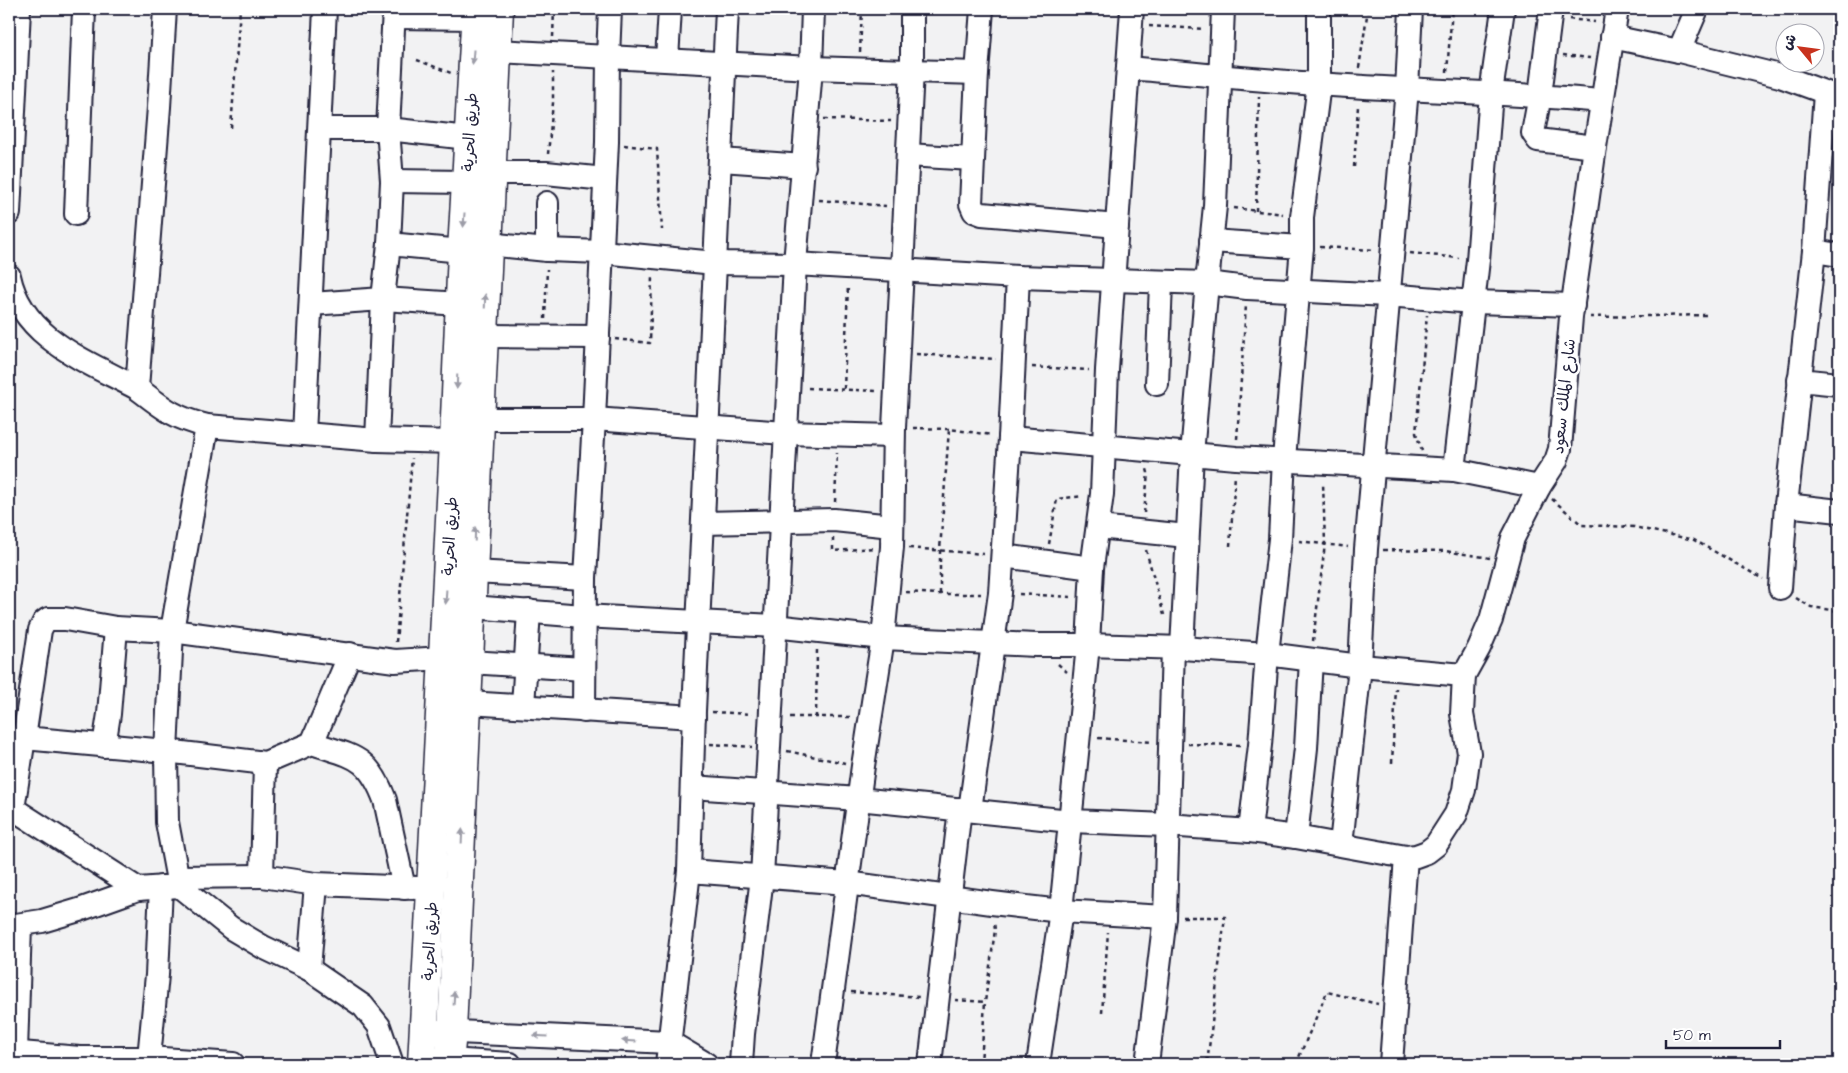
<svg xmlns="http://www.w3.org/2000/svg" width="1848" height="1073" font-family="'Architects Daughter','Playpen Sans Arabic',sans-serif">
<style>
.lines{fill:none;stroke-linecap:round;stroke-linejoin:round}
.minor-casing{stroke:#22223b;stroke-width:26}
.major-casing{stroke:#22223b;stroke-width:31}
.path{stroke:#22223b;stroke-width:2.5;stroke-dasharray:4 4;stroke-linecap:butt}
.minor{stroke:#fff;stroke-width:22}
.major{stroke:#fff;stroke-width:28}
.oneway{fill:#9c9ca7}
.labels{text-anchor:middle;stroke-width:5;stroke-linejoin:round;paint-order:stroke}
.street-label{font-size:16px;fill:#22223b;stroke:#fff}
</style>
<rect width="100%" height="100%" fill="#f2f2f3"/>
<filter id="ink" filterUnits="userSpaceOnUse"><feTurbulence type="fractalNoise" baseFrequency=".02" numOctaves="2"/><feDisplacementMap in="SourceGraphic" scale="10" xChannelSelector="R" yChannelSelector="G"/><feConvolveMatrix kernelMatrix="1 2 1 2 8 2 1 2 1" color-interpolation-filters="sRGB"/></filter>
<g filter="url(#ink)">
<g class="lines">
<defs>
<g id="minor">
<path d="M165,9L159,107L137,388C163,408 174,418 207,426L377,440L454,442"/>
<polyline points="982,9 977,73 971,204 974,211 982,214 1117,226"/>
<polyline points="1551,9 1540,95 1533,133 1538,140 1595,147"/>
<polyline points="394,17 476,18"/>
<polyline points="1612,37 1679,51 1780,76 1838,97"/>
<polyline points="497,51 811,68 977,73"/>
<polyline points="1679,51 1697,9"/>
<polyline points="667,59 670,9"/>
<path d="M1128,68C1191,73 1254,80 1317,84C1412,91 1507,92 1602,101"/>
<polyline points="320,129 388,129 468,138"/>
<polyline points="908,155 972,159"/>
<polyline points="721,160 804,166"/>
<polyline points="491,173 546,173 605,179"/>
<polyline points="392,181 466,182"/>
<polyline points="547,203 547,250"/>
<polyline points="9,213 19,9"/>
<polyline points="76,214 84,9"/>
<polyline points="1211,241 1302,247"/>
<polyline points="389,244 462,251"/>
<polyline points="487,244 547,250 602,252 715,263 795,264 1018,277 1207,283 1247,288 1387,295 1473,302 1573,305"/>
<polyline points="1814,251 1839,255"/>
<path d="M9,276C22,338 86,361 137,388"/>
<polyline points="311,304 383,299 460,304"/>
<polyline points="484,336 598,337"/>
<polyline points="1799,380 1839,384"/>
<polyline points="1157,384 1161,283"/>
<polyline points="480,419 594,419 785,433 893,436"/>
<polyline points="207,426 172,631 166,751 167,822 179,886 231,928 263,947 309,969 363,1006 379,1026 392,1064"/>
<polyline points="304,434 325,9"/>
<polyline points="1010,438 1236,458 1454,470 1539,487"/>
<polyline points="377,440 383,299 389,244 392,181 388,129 394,9"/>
<polyline points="1454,470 1478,260 1491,93 1503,9"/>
<polyline points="1786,505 1839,511"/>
<polyline points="703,523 834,520 892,526"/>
<polyline points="1098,527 1187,536"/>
<polyline points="1003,556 1092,568"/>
<polyline points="473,572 585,578"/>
<polyline points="1780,588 1786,505 1814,251 1825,93"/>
<polyline points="472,607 583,616 774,626 883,638 1036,645 1088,645 1182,648 1267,654 1360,666 1464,675"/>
<polyline points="1182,648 1192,454 1207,283 1215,206 1223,9"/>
<polyline points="469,662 584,669"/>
<polyline points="468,703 694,717"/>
<polyline points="523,706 529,611"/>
<polyline points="584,711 585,578 594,419 607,142 608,57 610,9"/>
<polyline points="312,743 350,654"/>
<polyline points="104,746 109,714 116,628"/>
<polyline points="265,763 262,876 316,884 417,888"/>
<polyline points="692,787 858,799 1071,821 1167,825 1250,831 1296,837 1406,857 1416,856 1427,852 1436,845 1456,814 1464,790 1469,753 1462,714 1464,675 1479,648 1491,620 1513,538 1539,487 1556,461 1560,449 1571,317 1595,147 1617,9"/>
<polyline points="9,806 138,889"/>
<polyline points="13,809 24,738"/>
<polyline points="970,810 1000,593 1010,438 1018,277"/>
<polyline points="1250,831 1260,745 1267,654 1280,539 1284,459 1302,247 1302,217 1319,84 1319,9"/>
<polyline points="1296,837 1306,748 1311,660"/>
<polyline points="1341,845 1360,666 1366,549 1407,89 1411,9"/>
<polyline points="689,871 847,883 992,903 1061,911 1165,917"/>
<polyline points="178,877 262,876"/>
<path d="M404,888L385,800C368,755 353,757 312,743L265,763L166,751L24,738L40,630L44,622L48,619H65L116,628L172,631L395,661L443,658"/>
<polyline points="9,926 42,921 79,910 138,889 179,886"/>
<polyline points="309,969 316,884"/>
<polyline points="436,1031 669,1042 706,1064"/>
<polyline points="9,1052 80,1058 149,1058 233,1064"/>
<polyline points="16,1052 20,925"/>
<polyline points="149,1058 157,975 161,887"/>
<polyline points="434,1059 510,1064"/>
<polyline points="667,1064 689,871 694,711 727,9"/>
<polyline points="741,1064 743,1034 762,877 795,264 811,68 813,9"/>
<polyline points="823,1064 863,766 883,638 892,547 894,428 912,70 912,9"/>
<polyline points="930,1064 960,809"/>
<polyline points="1038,1064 1061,911 1088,645 1092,568 1102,494 1107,370 1132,9"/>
<polyline points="1147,1064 1165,917 1173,648"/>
<polyline points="1391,1064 1406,857"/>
</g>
<g id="major">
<polyline points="422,1064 454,442 462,251 476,9"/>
<polyline points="449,1064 452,1031 499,9"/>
</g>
</defs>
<!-- minor casing -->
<use href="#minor" class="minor-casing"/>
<!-- major casing -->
<use href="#major" class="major-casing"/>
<!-- path -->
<g class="path">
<polyline points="1448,9 1484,11"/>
<polyline points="1569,19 1595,22"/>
<polyline points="1149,26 1204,29"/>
<polyline points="553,37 554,9"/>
<polyline points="860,52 862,9"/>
<polyline points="1563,55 1590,58"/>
<polyline points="417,60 451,73"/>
<polyline points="1359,68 1368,9"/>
<polyline points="1447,72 1452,9"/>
<polyline points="824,119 891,121"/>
<polyline points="231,128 240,9"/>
<polyline points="624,145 657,149 662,230"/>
<polyline points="548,154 553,103 553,72"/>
<polyline points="1354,167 1358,106"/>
<polyline points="819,200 886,206"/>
<polyline points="1234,208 1283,214"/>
<polyline points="1256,211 1259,97"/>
<polyline points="1320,247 1375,250"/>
<polyline points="1410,253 1459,258"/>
<polyline points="1590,317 1709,315"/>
<polyline points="545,319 547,269"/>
<polyline points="615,339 650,343 652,276"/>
<polyline points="916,354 996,359"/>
<polyline points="1032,367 1089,370"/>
<polyline points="808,388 877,391"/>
<polyline points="844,389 848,285"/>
<polyline points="913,428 949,429 992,435"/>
<polyline points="1237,439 1246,305"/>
<polyline points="1422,451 1416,433 1427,315"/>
<polyline points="1552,499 1582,525 1634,527 1694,540 1763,579"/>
<polyline points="835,502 837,453"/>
<polyline points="1144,513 1148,473 1147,469"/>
<polyline points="833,538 833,551 874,548"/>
<polyline points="1299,541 1348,547"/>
<polyline points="1049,544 1057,499 1083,496"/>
<polyline points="1230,546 1235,475"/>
<polyline points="909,548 984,554"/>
<polyline points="1146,550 1164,615"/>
<polyline points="1383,550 1445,551 1490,558"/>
<polyline points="906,592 940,594 981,594"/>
<polyline points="940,594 940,550 949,429"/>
<polyline points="1019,594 1073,597"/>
<polyline points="1796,598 1811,607 1839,611"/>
<polyline points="1313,641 1325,544 1323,482"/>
<polyline points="396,642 412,458"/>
<polyline points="1058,664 1067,672"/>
<polyline points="712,712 752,714"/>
<polyline points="790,717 852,717"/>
<polyline points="816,718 817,649"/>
<polyline points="1098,738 1152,742"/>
<polyline points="710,744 752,747"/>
<polyline points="1188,744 1242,745"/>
<polyline points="787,751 845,763"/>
<polyline points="1392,763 1396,688"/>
<polyline points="1183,917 1225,917 1207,1064"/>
<polyline points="851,992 920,997"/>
<polyline points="955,1000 985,1002"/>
<polyline points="1102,1013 1108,932"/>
<polyline points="981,1064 985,1002 995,930 994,922"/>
<polyline points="1296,1064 1327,992 1378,1004"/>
</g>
<!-- minor -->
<use href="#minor" class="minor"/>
<!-- major -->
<use href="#major" class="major"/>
</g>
<!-- one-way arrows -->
<defs><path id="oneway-solid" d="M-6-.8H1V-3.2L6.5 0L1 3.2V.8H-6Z" transform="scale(1.25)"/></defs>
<g class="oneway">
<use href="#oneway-solid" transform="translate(473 57) rotate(94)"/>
<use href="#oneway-solid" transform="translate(464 220) rotate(94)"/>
<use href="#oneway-solid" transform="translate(485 301) rotate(-88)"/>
<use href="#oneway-solid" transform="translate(457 382) rotate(92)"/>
<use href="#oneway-solid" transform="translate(475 534) rotate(-88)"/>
<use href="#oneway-solid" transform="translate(446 597) rotate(93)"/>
<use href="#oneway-solid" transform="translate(462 836) rotate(-87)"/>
<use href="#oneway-solid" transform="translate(454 998) rotate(-87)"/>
<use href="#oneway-solid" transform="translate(540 1036) rotate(-177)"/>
<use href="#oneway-solid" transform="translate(629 1041) rotate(-177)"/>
</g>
</g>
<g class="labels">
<!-- street labels -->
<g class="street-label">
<text transform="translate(469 132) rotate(-87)" y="6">طريق الحرية</text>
<text transform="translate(1563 396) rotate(-84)" y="6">شارع الملك سعود</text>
<text transform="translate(449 536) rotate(-87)" y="6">طريق الحرية</text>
<text transform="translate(429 941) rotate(-87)" y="6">طريق الحرية</text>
</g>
</g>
<!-- margin -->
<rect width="1848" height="1073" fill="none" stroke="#fff" stroke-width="30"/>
<rect x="15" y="15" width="1818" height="1043" fill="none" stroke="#22223b" stroke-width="2" filter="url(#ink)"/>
<!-- north arrow -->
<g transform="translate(1800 48) rotate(299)"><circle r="24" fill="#ffffff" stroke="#a7a7b1"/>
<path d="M0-4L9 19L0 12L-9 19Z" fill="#c8321e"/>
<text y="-8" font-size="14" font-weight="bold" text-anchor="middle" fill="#22223b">ش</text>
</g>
<!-- scale -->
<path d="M1666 1040v8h114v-8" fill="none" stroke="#22223b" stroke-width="2.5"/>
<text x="1673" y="1040" font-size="15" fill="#22223b" stroke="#ffffff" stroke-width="4" paint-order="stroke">50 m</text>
</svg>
